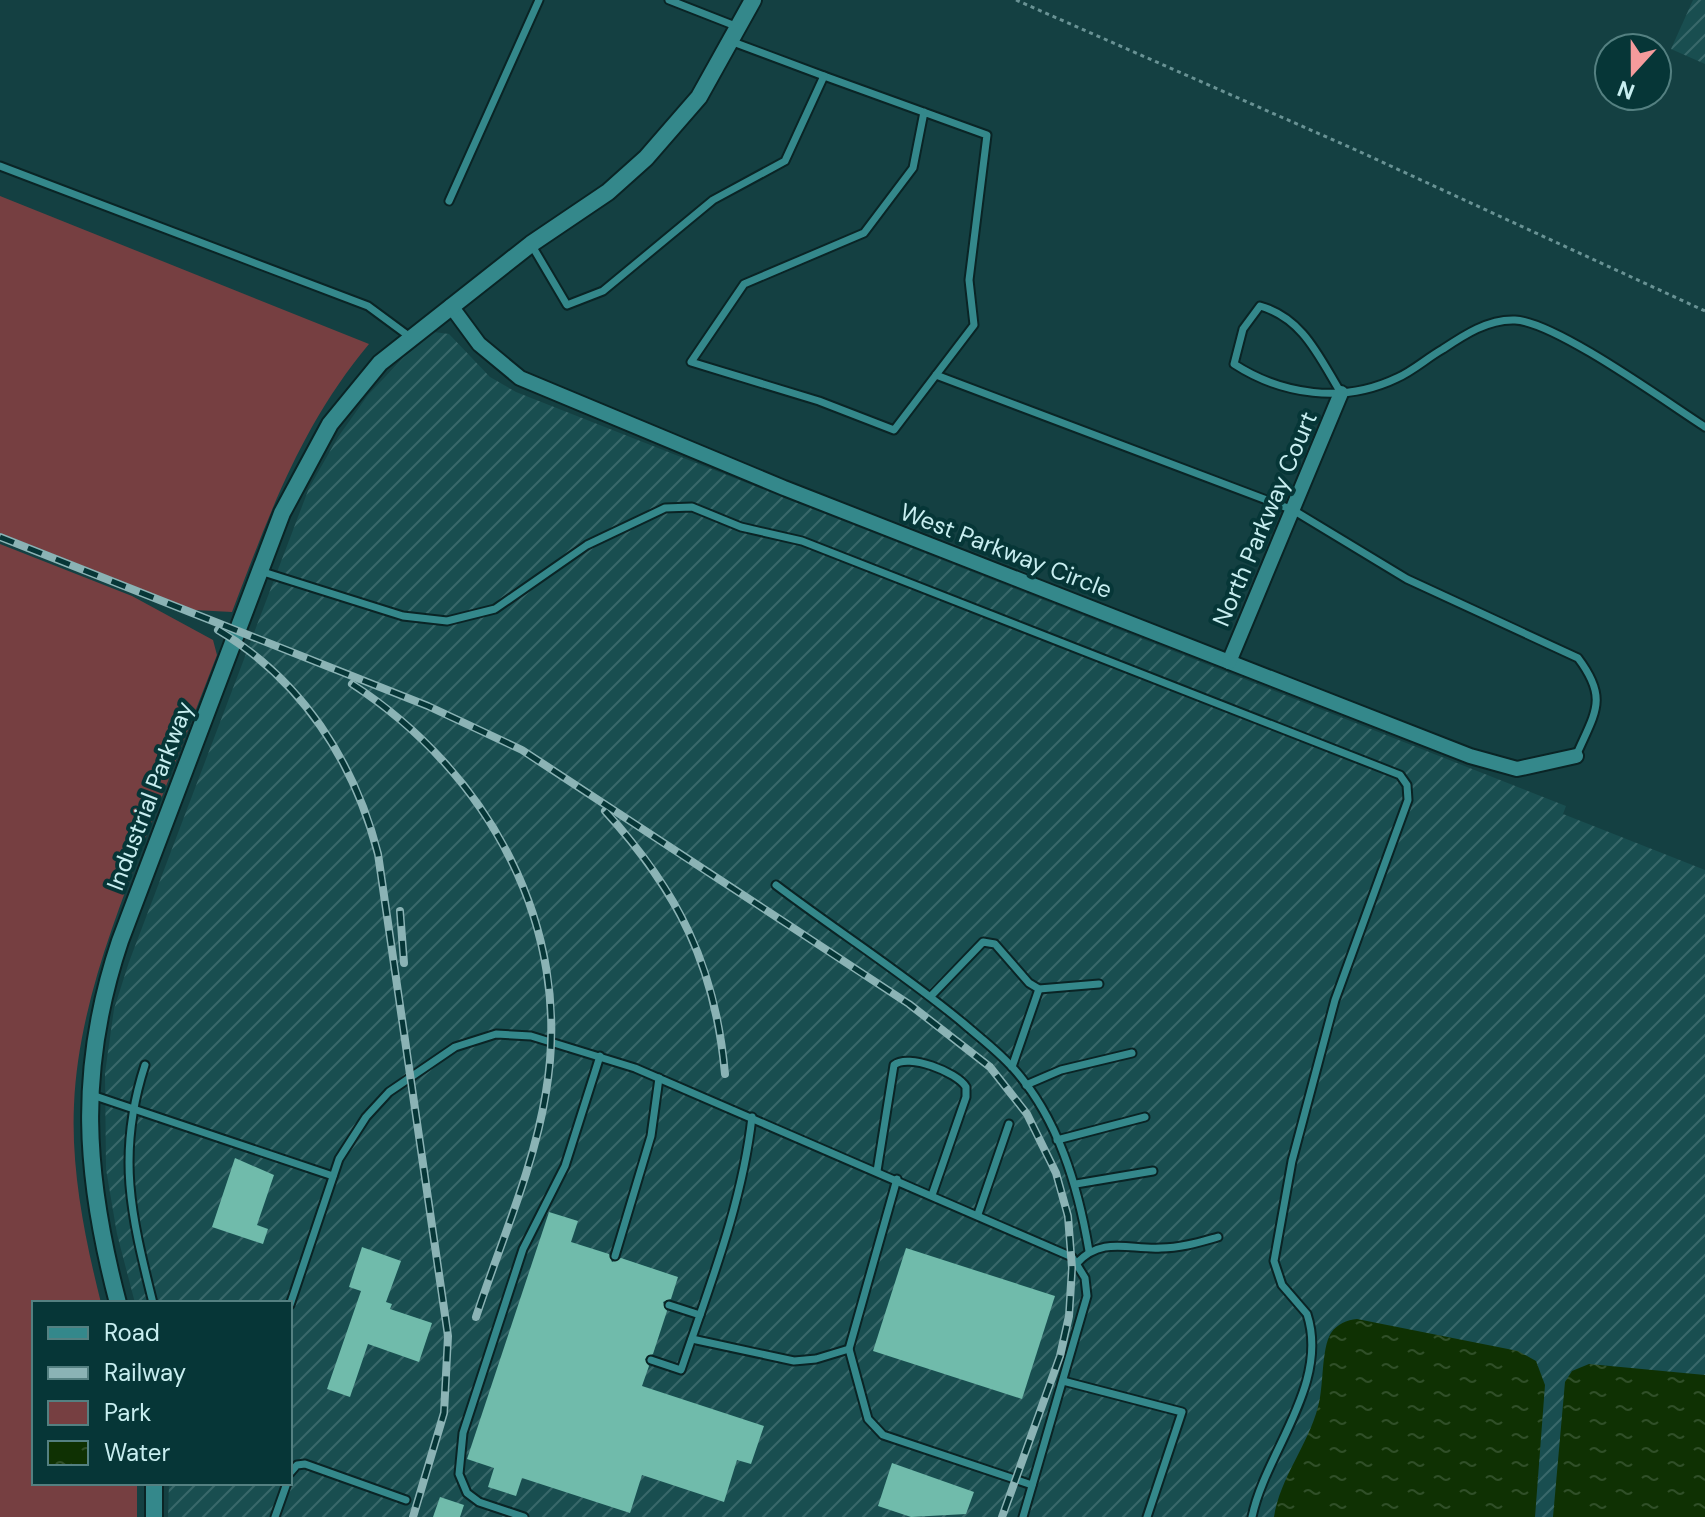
<svg xmlns="http://www.w3.org/2000/svg" width="1705" height="1517" font-family="'DM Sans',sans-serif">
<style>
.industrial{fill:url(#industrial-furrows)}
.green{fill:#763f41}
.water{fill:url(#water-ripples)}
.building{fill:#70bbab}
.lines{fill:none;stroke-linecap:round;stroke-linejoin:round}
.service-casing{stroke:#0a2425;stroke-width:11}
.minor-casing{stroke:#0a2425;stroke-width:18}
.tertiary-casing{stroke:#0a2425;stroke-width:20}
.path{stroke:#699294;stroke-width:3;stroke-dasharray:4 4;stroke-linecap:butt}
.service{stroke:#34888b;stroke-width:7}
.minor{stroke:#34888b;stroke-width:14}
.tertiary{stroke:#34888b;stroke-width:16}
.rail-casing{stroke:#8bb3b5;stroke-width:8}
.rail{stroke:#063637;stroke-width:5;stroke-dasharray:15;stroke-linecap:butt}
.labels{text-anchor:middle;stroke-width:8;stroke-linejoin:round;paint-order:stroke}
.street-label{font-size:24px;fill:#c8eef0;stroke:#063637}
</style>
<defs>
<pattern id="industrial-furrows" width="10" height="10" patternUnits="userSpaceOnUse" patternTransform="scale(2)"><rect width="10" height="10" fill="#194e50"/><path d="M-1 1l2-2M0 10L10 0M9 11l2-2" fill="none" stroke="#39686a"/></pattern>
<pattern id="water-ripples" width="26" height="14" patternUnits="userSpaceOnUse" patternTransform="scale(2)"><rect width="26" height="14" fill="#0f3103"/><path d="M2 4q2-2 4 0t4 0M15 11q2-2 4 0t4 0" fill="none" stroke="#304f28"/></pattern>
</defs>
<rect width="100%" height="100%" fill="#144042"/>
<!-- industrial -->
<g class="industrial">
<polygon points="1693,0 1705,0 1705,64 1671,49"/>
<polygon points="434,332 449,334 490,377 516,392 1566,806 1563,814 1705,870 1705,1517 168,1517 169,1483 290,1483 290,1303 135,1303 117,1234 106,1169 105,1073 114,1009 129,962 309,488 338,437 368,395 404,357"/>
</g>
<!-- green -->
<g class="green">
<path d="M0,196L369,344C300,427 270,513 232,612L194,610L0,533Z"/>
<path d="M0,544L132,596L213,640L217,655C193,717 169,779 144,842C112,926 78,1013 74,1105C71,1171 85,1239 101,1303H34V1483H137V1517H0Z"/>
</g>
<!-- water -->
<g class="water">
<path d="M1357,1319L1518,1351L1536,1361L1545,1385L1535,1517H1274C1280,1478 1308,1445 1318,1407C1324,1387 1321,1349 1331,1333C1337,1324 1347,1320 1357,1319Z"/>
<polygon points="1589,1364 1705,1375 1705,1517 1553,1517 1565,1382 1572,1371"/>
</g>
<!-- building -->
<g class="building">
<polygon points="235,1158 274,1175 257,1225 268,1229 263,1244 212,1227"/>
<polygon points="549,1212 578,1221 571,1242 609,1254 612,1262 621,1258 678,1277 671,1299 663,1302 667,1311 653,1354 645,1359 649,1366 642,1386 764,1426 751,1464 737,1460 724,1502 642,1475 630,1513 522,1478 516,1496 488,1487 494,1468 467,1459"/>
<polygon points="362,1247 401,1261 386,1302 392,1304 390,1309 432,1323 419,1362 368,1344 350,1397 327,1389 361,1291 349,1287"/>
<polygon points="906,1248 1055,1296 1022,1399 873,1351"/>
<polygon points="892,1463 974,1492 966,1514 911,1517 878,1506"/>
<polygon points="440,1497 464,1505 460,1517 433,1517"/>
</g>
<g class="lines">
<defs>
<g id="service">
<polyline points="669,0 738,27"/>
<polyline points="824,76 987,135 969,280 974,325 894,430 819,401 691,362 744,284 864,233 913,168 924,112"/>
<polyline points="0,166 368,306 410,337"/>
<polyline points="449,201 539,0"/>
<polyline points="531,244 567,305 603,291 713,200 785,161 824,76 733,42"/>
<path d="M936,375L1293,510L1407,579L1578,658C1609,699 1595,712 1576,756"/>
<path d="M1341,393C1319,357 1303,318 1260,306L1243,329L1234,364C1282,395 1343,404 1397,378C1413,371 1427,358 1443,349C1464,335 1488,319 1515,320C1556,322 1666,402 1705,427"/>
<path d="M260,571L403,616L447,621L495,609L587,545L665,508L692,507L741,527L802,541L1400,775L1407,785L1408,800L1335,1000L1292,1161L1274,1261L1282,1285L1307,1314C1330,1384 1265,1453 1252,1517"/>
<path d="M776,885C838,932 903,973 963,1023C979,1037 998,1051 1013,1068C1058,1118 1078,1186 1089,1251"/>
<polyline points="931,996 983,942 995,944 1029,983 1039,989 1099,984"/>
<path d="M145,1065C116,1154 131,1215 153,1303"/>
<polyline points="1012,1067 1039,989"/>
<polyline points="1026,1085 1061,1070 1132,1053"/>
<polyline points="92,1095 333,1176"/>
<polyline points="1057,1140 1145,1117"/>
<path d="M877,1171L894,1065C908,1053 957,1072 966,1087V1097L932,1195"/>
<polyline points="897,1179 849,1349 868,1419 883,1435 1032,1485"/>
<polyline points="1076,1184 1153,1171"/>
<polyline points="978,1214 1009,1124"/>
<polyline points="615,1256 651,1136 659,1078"/>
<path d="M1077,1263C1102,1236 1130,1250 1161,1248C1181,1248 1200,1242 1218,1237"/>
<polyline points="290,1305 339,1159 366,1117 389,1092 455,1047 496,1034 531,1036 635,1068 1072,1257 1085,1278 1087,1296 1023,1517"/>
<polyline points="669,1305 700,1315"/>
<polyline points="692,1339 794,1361 816,1359 849,1349"/>
<path d="M651,1360L681,1370C709,1287 742,1205 752,1117"/>
<polyline points="1063,1381 1182,1412 1147,1517"/>
<polyline points="290,1473 297,1465 305,1464 406,1500"/>
<polyline points="275,1517 287,1483"/>
<polyline points="524,1517 479,1502 467,1493 459,1474 463,1433 523,1249 565,1166 600,1056"/>
</g>
<g id="minor">
<polyline points="451,306 479,344 520,378 784,488 1470,756 1517,769 1576,756"/>
<polyline points="1229,662 1341,393"/>
</g>
<g id="tertiary">
<path d="M118,1303C84,1174 77,1069 120,941L282,513L330,424L380,363L531,244L608,192L646,158L699,97L753,0"/>
<polyline points="154,1483 154,1517"/>
</g>
</defs>
<!-- service casing -->
<use href="#service" class="service-casing"/>
<!-- minor casing -->
<use href="#minor" class="minor-casing"/>
<!-- tertiary casing -->
<use href="#tertiary" class="tertiary-casing"/>
<!-- path -->
<polyline class="path" points="1016,0 1356,150 1705,311"/>
<!-- service -->
<use href="#service" class="service"/>
<!-- minor -->
<use href="#minor" class="minor"/>
<!-- tertiary -->
<use href="#tertiary" class="tertiary"/>
<defs>
<g id="rail">
<polyline points="0,537 428,706 522,750 909,1004 990,1067 1027,1114 1056,1173 1068,1216 1072,1268 1069,1316 1060,1356 1002,1517"/>
<path d="M218,630C302,680 354,761 378,854L448,1336L444,1413L413,1517"/>
<path d="M352,684C488,772 574,927 546,1092C534,1168 500,1244 476,1317"/>
<path d="M605,811C678,891 715,965 725,1074"/>
<polyline points="400,911 404,963"/>
</g>
</defs>
<!-- rail casing -->
<use href="#rail" class="rail-casing"/>
<!-- rail -->
<use href="#rail" class="rail"/>
</g>
<g class="labels">
<!-- street labels -->
<g class="street-label">
<text transform="translate(1265 519) rotate(-67)" y="8">North Parkway Court</text>
<text transform="translate(1006 551) rotate(21)" y="8">West Parkway Circle</text>
<text transform="translate(150 796) rotate(-69)" y="8">Industrial Parkway</text>
</g>
</g>
<!-- legend -->
<rect x="32" y="1301" width="260" height="184" fill="#063637" stroke="#548081" stroke-width="2"/>
<rect x="48" y="1327" width="40" height="12" fill="#34888b" stroke="#548081" stroke-width="2"/>
<text x="104" y="1341" font-size="24" fill="#c8eef0">Road</text>
<rect x="48" y="1367" width="40" height="12" fill="#8bb3b5" stroke="#548081" stroke-width="2"/>
<text x="104" y="1381" font-size="24" fill="#c8eef0">Railway</text>
<rect x="48" y="1401" width="40" height="24" fill="#763f41" stroke="#548081" stroke-width="2"/>
<text x="104" y="1421" font-size="24" fill="#c8eef0">Park</text>
<rect x="48" y="1441" width="40" height="24" fill="url(#water-ripples)" stroke="#548081" stroke-width="2"/>
<text x="104" y="1461" font-size="24" fill="#c8eef0">Water</text>
<!-- north arrow -->
<g transform="translate(1633 72) rotate(201)"><circle r="38" fill="#063637" stroke="#548081" stroke-width="2"/>
<path d="M0-6L14 30L0 20L-14 30Z" fill="#f59b9c"/>
<text y="-12" font-size="22" font-weight="bold" text-anchor="middle" fill="#c8eef0">N</text>
</g>
</svg>
